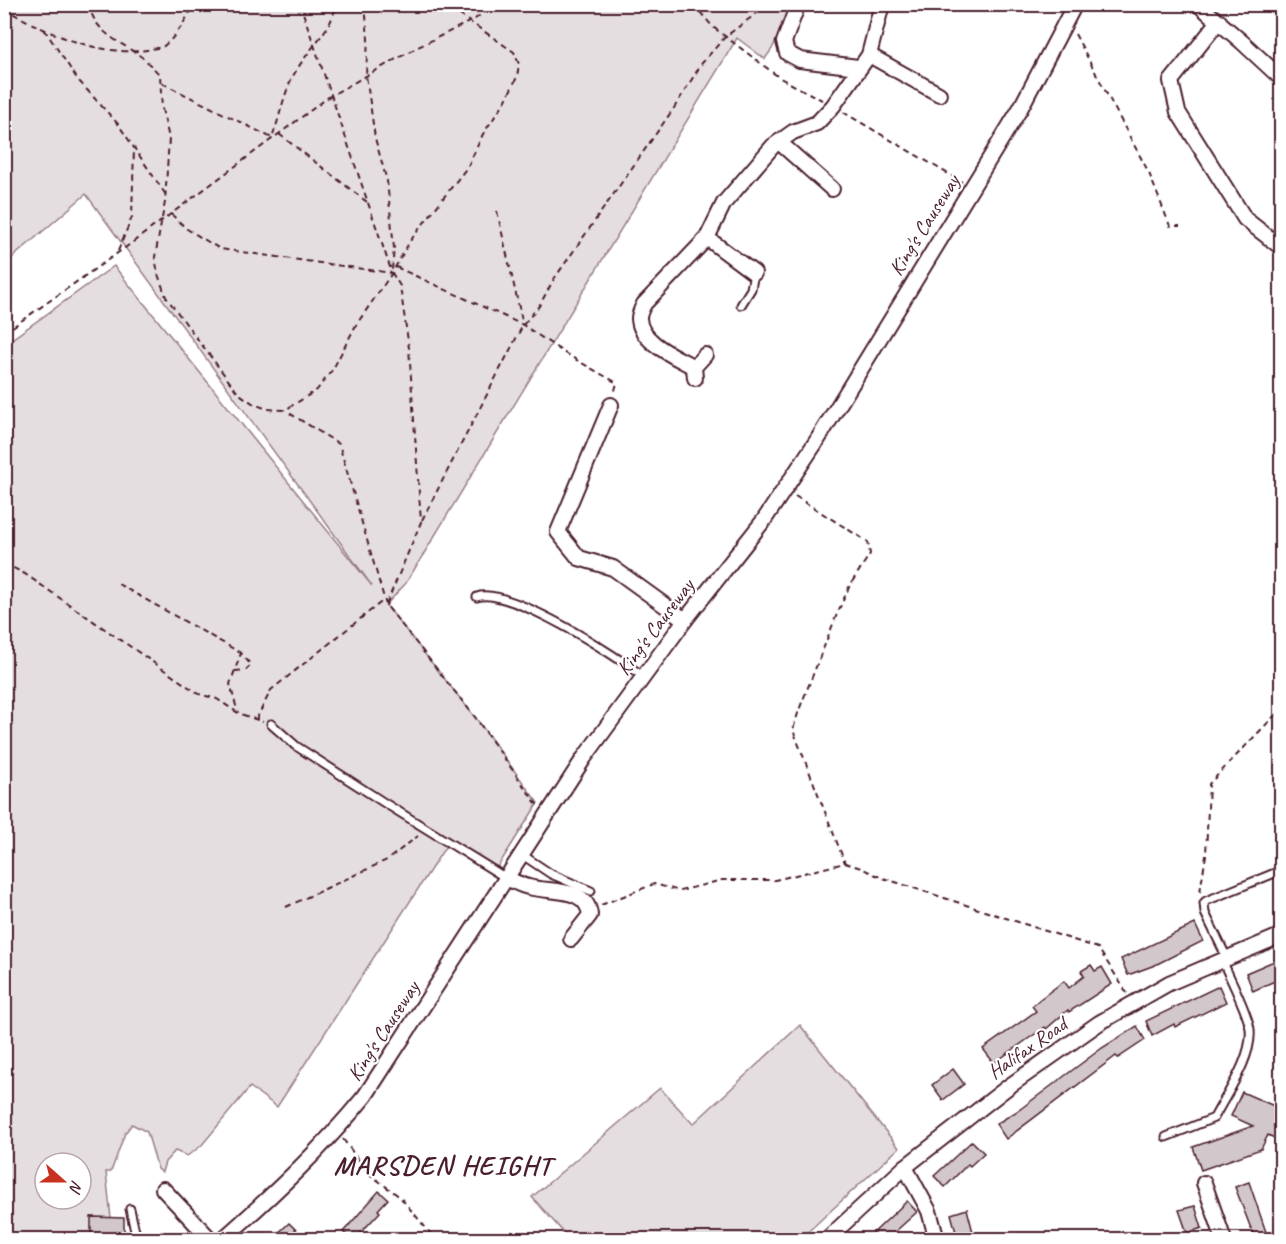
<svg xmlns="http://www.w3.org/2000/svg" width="1286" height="1244" font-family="Caveat,sans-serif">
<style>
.green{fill:#e5dee0;stroke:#987e86;stroke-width:1.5;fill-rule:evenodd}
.building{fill:#d2c7cb;stroke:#4a1f2b;stroke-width:1.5}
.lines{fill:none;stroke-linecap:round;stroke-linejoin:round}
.service-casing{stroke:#4a1f2b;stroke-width:11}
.minor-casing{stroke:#4a1f2b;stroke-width:18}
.path{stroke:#4a1f2b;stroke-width:2;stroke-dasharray:6 4.5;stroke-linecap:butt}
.service{stroke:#fff;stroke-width:7}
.minor{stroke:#fff;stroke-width:14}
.labels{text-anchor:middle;stroke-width:4.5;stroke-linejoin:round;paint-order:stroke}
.street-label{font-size:21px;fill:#4a1f2b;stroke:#fff}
.district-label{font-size:27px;font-weight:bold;letter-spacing:1.5px;fill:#4a1f2b;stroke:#fff}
</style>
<rect width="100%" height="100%" fill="#fff"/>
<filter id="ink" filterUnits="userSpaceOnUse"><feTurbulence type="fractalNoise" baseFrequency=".0167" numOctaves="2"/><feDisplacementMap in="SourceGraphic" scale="12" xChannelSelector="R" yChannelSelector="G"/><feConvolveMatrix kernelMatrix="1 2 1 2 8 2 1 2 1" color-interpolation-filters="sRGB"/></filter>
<g filter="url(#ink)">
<!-- green -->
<g class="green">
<path d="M5,5H792L772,49L765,59L737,38L406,583L386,605L478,721L538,803L495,871L449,841L277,1107L250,1087L201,1146L187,1156L175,1151L165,1162L162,1172L158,1169L147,1132L132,1124L125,1133L112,1169L110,1172H106L111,1218L92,1217L91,1239H5V344L114,266L372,586L86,194L5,264ZM45,1163H81V1199H45Z"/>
<polygon points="800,1025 899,1148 800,1239 557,1239 564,1233 532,1197 660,1088 693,1124"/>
</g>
<!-- building -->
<g class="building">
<polygon points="1195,924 1203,941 1155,965 1128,975 1121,959"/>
<polygon points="1281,958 1281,978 1253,991 1246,973"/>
<polygon points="1091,965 1095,971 1102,967 1112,984 1069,1012 1068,1010 1046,1029 1045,1027 994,1063 983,1049 1036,1011 1032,1006 1040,999 1064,981 1069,988 1084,976 1081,971"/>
<polygon points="1219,986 1226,1002 1175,1027 1174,1024 1152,1036 1146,1021"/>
<polygon points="1137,1026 1145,1040 1118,1058 1116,1056 1006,1139 996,1124 1019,1110 1102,1048"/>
<polygon points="953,1069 964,1084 943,1100 932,1085"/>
<polygon points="1242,1092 1281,1109 1281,1141 1268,1135 1261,1149 1201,1170 1193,1147 1253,1126 1231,1116"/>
<polygon points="972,1141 984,1153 970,1166 968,1164 945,1187 934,1176"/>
<polygon points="1249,1182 1267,1235 1255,1239 1235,1187"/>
<polygon points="379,1191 388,1199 378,1210 380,1212 355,1239 351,1239 343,1232"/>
<polygon points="907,1201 917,1212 887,1239 867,1239"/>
<polygon points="1195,1206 1202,1228 1187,1233 1179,1210"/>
<polygon points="967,1209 973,1232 957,1236 951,1214"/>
<polygon points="91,1217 124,1218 124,1239 91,1239"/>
<polygon points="289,1223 299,1233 293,1239 272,1239"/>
</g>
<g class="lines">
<defs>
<g id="service">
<polyline points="741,305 751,289 754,273"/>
<path d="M477,597C508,586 617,656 644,677"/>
<polyline points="271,724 296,746 383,802 506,878"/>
<polyline points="521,854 551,874 591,891"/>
<polyline points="1227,958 1205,913 1204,903 1206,901 1282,870"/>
<path d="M1166,1137L1214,1118C1227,1093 1253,1057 1250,1029C1248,1013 1229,976 1222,960"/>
<polyline points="130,1209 137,1240"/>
</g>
<g id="minor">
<polyline points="798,4 784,42 787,53 800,60 858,67"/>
<polyline points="1198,4 1242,42 1282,79"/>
<polyline points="1219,21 1171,81 1178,112 1245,219 1282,248"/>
<polyline points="869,55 939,94"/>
<polyline points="779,142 832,189"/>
<polyline points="707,238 754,273"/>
<path d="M694,367C676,357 639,342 639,318C639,314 642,308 644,304L707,238L724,203L773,146L793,132L817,123L833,106L869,55L882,4"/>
<polyline points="695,378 694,367 705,355"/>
<polyline points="611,405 558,532 579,558 613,568 685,620"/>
<path d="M506,878C514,881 521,886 529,887C549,893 587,886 590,915L571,939"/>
<polyline points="905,1167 929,1211 937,1240"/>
<polyline points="1204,1183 1224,1240"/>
<polyline points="163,1189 211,1240"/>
<path d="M222,1240C275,1193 320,1151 365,1096L584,758L685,620L764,520L818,439L1020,109L1075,4"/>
<polyline points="826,1240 905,1167 1008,1087 1099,1023 1169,983 1282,935"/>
</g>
</defs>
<!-- service casing -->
<use href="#service" class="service-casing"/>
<!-- minor casing -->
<use href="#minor" class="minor-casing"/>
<!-- path -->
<g class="path">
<path d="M89,4C94,34 122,42 143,58C149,63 154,69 160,75L162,109L169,138L165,202L155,257L158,274L166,297L238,393L254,404L267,409L285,410L317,390L333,369L356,325L392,273L410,241L468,166L483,134L506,100L517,77L519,64L514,52L444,4"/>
<polyline points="300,4 392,273 400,286 409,348 421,522 386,605 475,717 538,806"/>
<polyline points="365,4 368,39 366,75 375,138 387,181 394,248 392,270"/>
<polyline points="693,4 713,27 780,78 822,100"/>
<path d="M4,8C45,33 104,59 152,49C156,48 162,48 165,45C178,35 186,18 195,4"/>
<polyline points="44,29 78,80 118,124 166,195"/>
<polyline points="1075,34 1149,173 1170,226 1180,226"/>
<path d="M162,83L272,138C280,117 283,96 293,76C303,58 317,43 328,26C332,20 334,12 337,4"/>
<polyline points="843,112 962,182"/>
<polyline points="279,134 367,202"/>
<polyline points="497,211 523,325"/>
<polyline points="171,214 187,229 220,249 392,273"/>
<polyline points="118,251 132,217 134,148"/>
<polyline points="396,267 523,325 566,354 617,383 614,394"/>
<polyline points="4,333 129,245 330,96 416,48 475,19 495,4"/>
<polyline points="795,496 868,542 870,554 850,585 837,614 799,710 793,730 845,863"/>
<polyline points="422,520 523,325 539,306 554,279 674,108 702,63 725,37 769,4"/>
<polyline points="4,563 25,574 199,694 217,699 238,713 263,722"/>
<polyline points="118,584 241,653"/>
<polyline points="235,671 246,670 251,665 241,653 230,684 238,713"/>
<polyline points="256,720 271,690 380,603 386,605 339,444 286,411"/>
<polyline points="1200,892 1206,855 1209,784 1282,708"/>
<polyline points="601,905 654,884 680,891 722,880 775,880 845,863 861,868 880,877 1098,948 1127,993"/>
<polyline points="286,907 387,860 418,836"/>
<polyline points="343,1139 368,1173 400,1197 436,1240"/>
</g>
<!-- service -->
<use href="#service" class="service"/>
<!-- minor -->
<use href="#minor" class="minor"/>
</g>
</g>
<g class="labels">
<!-- street labels -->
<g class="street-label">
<text transform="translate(924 225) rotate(-58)" y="7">King's Causeway</text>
<text transform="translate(655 627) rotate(-53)" y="7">King's Causeway</text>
<text transform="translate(383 1031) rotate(-57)" y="7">King's Causeway</text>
<text transform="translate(1027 1048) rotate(-35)" y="7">Halifax Road</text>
</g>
<!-- district labels -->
<g class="district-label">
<text x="443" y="1174">MARSDEN HEIGHT</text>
</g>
</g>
<!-- margin -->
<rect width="1286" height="1244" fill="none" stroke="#fff" stroke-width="24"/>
<rect x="12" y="12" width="1262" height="1220" fill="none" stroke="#4a1f2b" stroke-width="2" filter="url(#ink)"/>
<!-- north arrow -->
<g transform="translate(63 1181) rotate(111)"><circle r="28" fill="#ffffff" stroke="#b7a5aa" stroke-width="1.5"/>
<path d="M0-4.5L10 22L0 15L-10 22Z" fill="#c8321e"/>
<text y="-9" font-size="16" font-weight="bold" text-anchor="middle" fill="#4a1f2b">N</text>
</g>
</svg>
